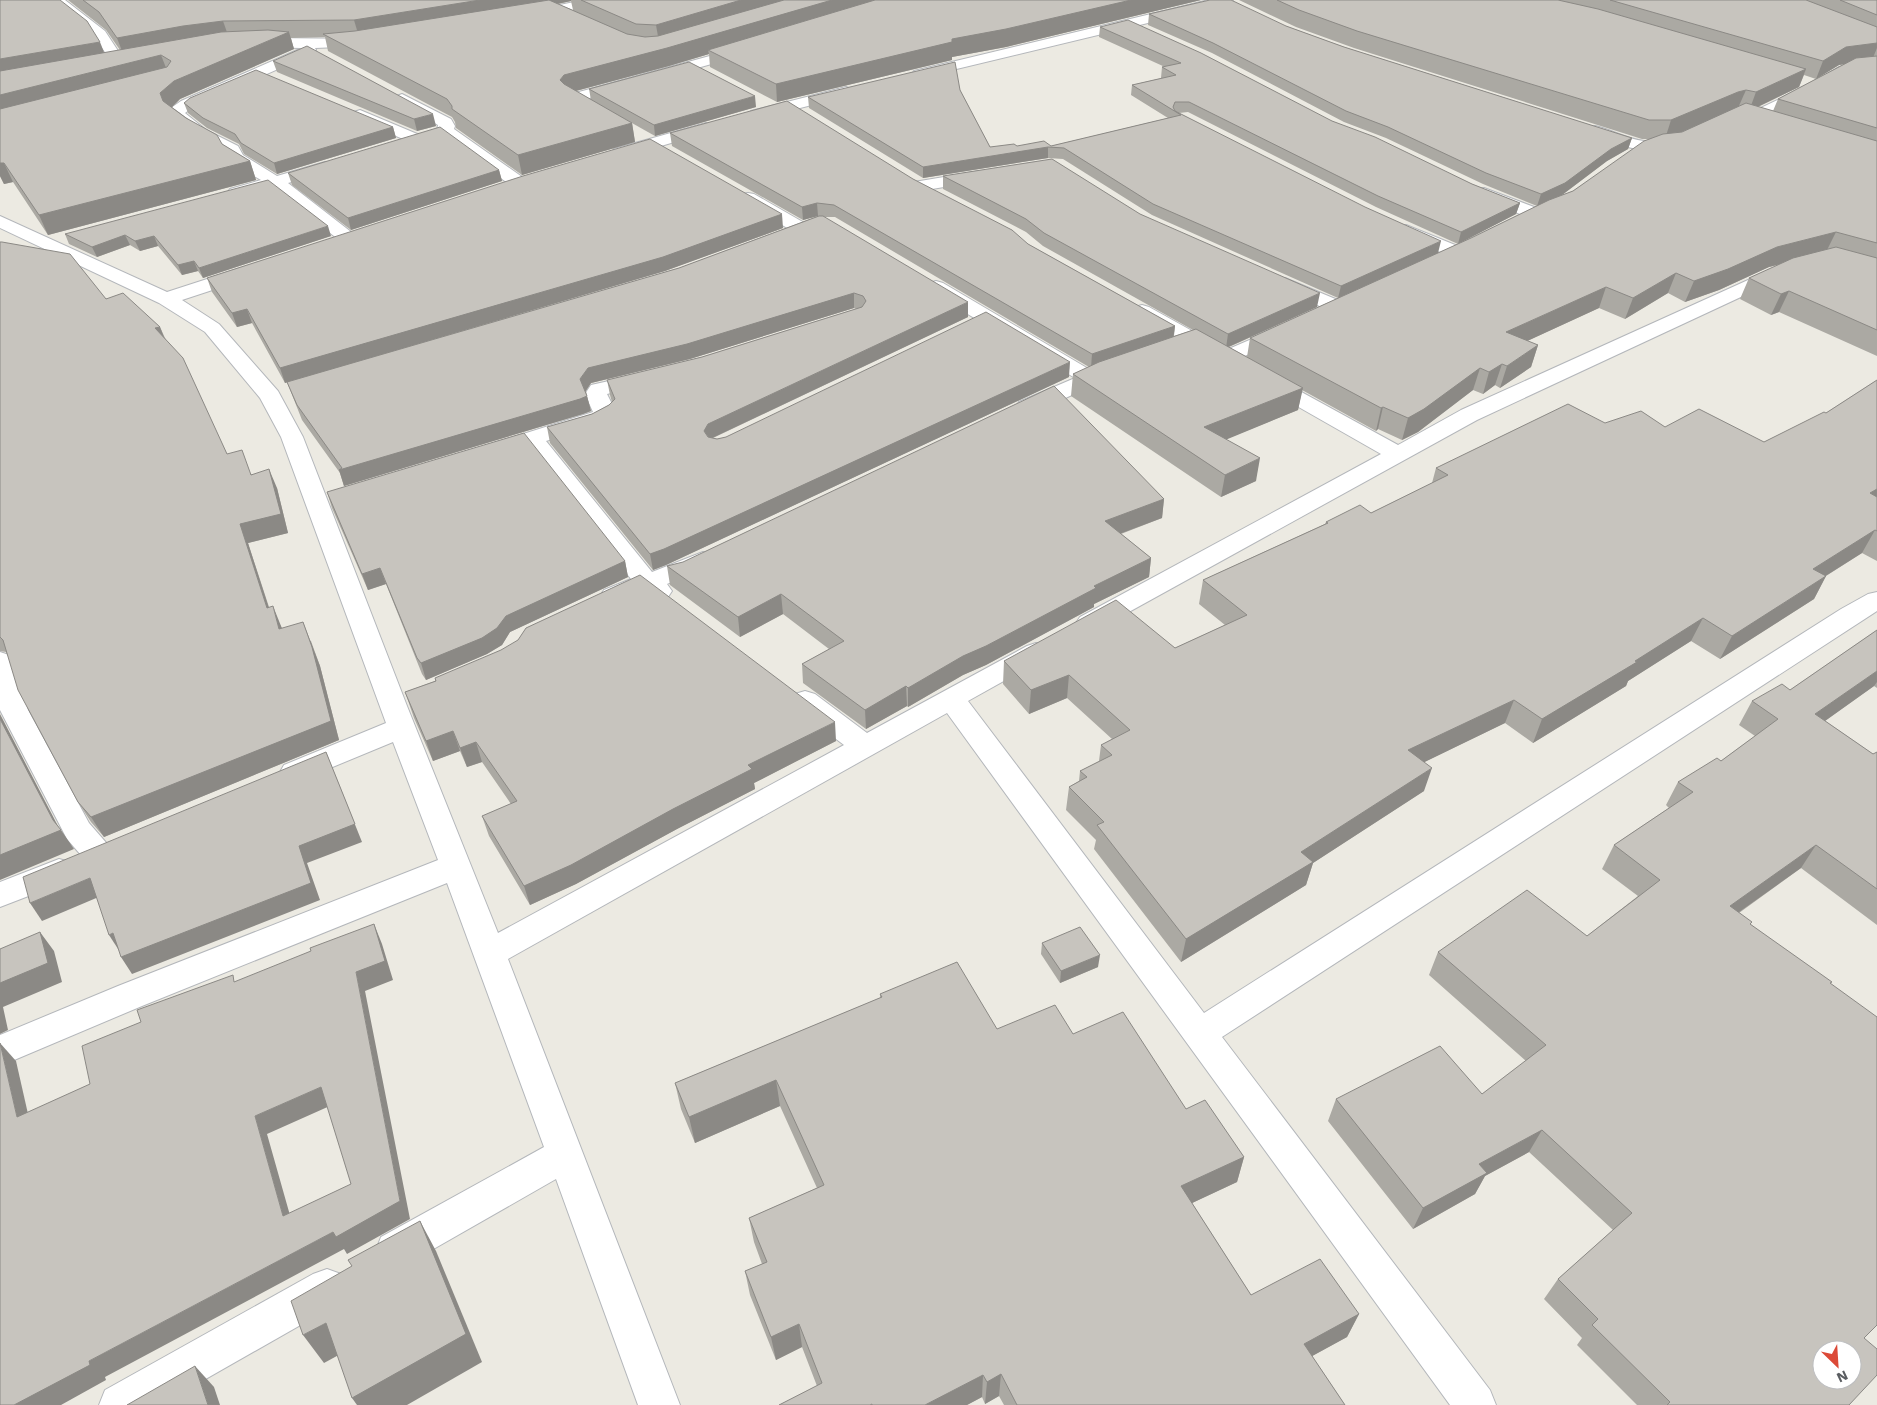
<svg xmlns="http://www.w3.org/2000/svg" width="1877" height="1405" font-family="'Work Sans',sans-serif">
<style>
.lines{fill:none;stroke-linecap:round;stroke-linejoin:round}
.minor-casing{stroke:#b4b7bb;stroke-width:2}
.minor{fill:#fff;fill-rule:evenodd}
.wall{fill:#aba9a3;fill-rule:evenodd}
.shaded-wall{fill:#8b8985}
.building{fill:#c7c4be;stroke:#8b8985;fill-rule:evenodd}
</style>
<rect width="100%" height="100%" fill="#eceae2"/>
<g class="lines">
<defs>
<g id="minor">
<polygon points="49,0 65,0 105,31 126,63 124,66 114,66 95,37"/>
<polygon points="584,0 611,0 604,4 530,19 523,15 530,11"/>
<polygon points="1209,0 1233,0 1231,3 919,78 914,77 912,74 914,71"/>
<polygon points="269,38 370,39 372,42 370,45 365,46 315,48 316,50 314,53 193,107 185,113 206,130 238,146 243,155 277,176 325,162 331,163 333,167 331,171 288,183 355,235 358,239 355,243 349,244 343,243 272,188 236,198 230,197 227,193 230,189 261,180 230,162 225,153 194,136 169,115 171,108 181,101 302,48 255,47 250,46 248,43 250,40"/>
<polygon points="746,46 751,47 753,50 751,53 586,99 604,112 602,115 590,115 565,98 568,95"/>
<polygon points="1872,62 1877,63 1877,72 1871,71 1848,74 1823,89 1756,122 1744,122 1742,119 1744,116 1813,83 1839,67"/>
<polygon points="846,87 851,89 854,92 851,95 757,119 751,117 749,114 751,111"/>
<polygon points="402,94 451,119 455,126 454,129 525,179 528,183 525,187 519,188 513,187 439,133 437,130 438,125 397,102 394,99 397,96"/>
<polygon points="360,110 422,136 424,139 422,142 410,142 354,118 352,115 354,112"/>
<polygon points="706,123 712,125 714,128 712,131 620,158 614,157 612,153 614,149"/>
<path d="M1595,126C1612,130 1627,139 1644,141C1656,143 1669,138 1680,141L1682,144L1680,147C1645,156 1622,146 1589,134L1587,131L1589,128Z"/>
<polygon points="980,171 986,172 989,176 986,180 920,191 914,190 911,186 914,182"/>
<polygon points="1484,188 1542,210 1545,214 1542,218 1536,219 1530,218 1478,197 1475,193 1478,189"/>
<polygon points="748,193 754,194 808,225 811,229 808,233 802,234 796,233 742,202 739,198 742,194"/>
<polygon points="0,216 167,292 238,269 245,267 252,269 254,273 252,277 182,300 219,324 278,391 303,437 407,706 498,933 844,745 795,708 791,701 795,694 805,691 815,694 867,733 1027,646 1036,643 1045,646 1049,652 1045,658 968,701 1204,1013 1841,609 1868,594 1877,592 1877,611 1222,1037 1490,1390 1496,1405 1450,1405 947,713 508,959 680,1405 638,1405 556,1179 409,1263 395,1269 381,1263 376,1250 381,1237 544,1147 447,883 142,1006 0,1066 0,1035 118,986 438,860 393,742 294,783 284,779 280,772 284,765 386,723 281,437 260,398 205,332 159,303 0,228"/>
<polygon points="1406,225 1465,249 1467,253 1465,257 1458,259 1451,257 1400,234 1397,230 1400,226"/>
<polygon points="1779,266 1786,268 1788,272 1786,276 1477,420 1098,629 1089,631 1080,629 1076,623 1080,617 1381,454 1260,385 1256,381 1260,377 1267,375 1274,377 1398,445 1461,410"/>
<polygon points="1285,278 1345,303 1348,307 1345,311 1338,313 1331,311 1278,288 1275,284 1278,280"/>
<polygon points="936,281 943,283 1092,371 1102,368 1109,370 1112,374 1109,378 1035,412 1027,413 1019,412 1016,407 1019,402 1075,378 929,291 926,287 929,283"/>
<polygon points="1142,305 1149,307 1221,347 1224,351 1275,329 1282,327 1289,329 1292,333 1289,337 1226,364 1219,362 1217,356 1207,355 1135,315 1132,311 1135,307"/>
<path d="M645,373L652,375L656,379L652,383L607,394L615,410L611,421L546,441L652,572L703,552L712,555L715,560L712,565L667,584L672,591L668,597C658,599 653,599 645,592L613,604L604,602L600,596L604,590L631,579L528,447L493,458L485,456L482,451L485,446L593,412L585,394L591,385Z"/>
<polygon points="0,652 9,655 13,661 28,710 89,823 109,846 113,854 109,862 98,866 87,862 67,839 0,710"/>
<polygon points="59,859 70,862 74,871 70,880 0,907 0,882"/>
<polygon points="327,1269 341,1274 347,1288 341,1302 160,1405 99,1405 105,1390 313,1274"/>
</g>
</defs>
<!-- minor casing -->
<use href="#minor" class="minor-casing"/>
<!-- minor -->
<use href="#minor" class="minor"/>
</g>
<!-- wall -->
<g class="wall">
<path d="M0,0L104,53L120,50L106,30L68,0H1201L1006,47L952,57V60L777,102L710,67L709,54L669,66L576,91L632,123L635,142L522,175L456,128L455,122L452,117L328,51L325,37L291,38L294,49L180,99L172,107L222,144L250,161L256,180L48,235L13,182L4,184L0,176ZM571,1L573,10L558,4Z"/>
<path d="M1239,0H1877V356L1779,312L1771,315L1740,299L1749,278L1778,265L1769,267L1719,290L1685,302L1668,293L1625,319L1599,308L1527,341L1538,345L1531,367L1500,388L1495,385L1483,394L1473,390L1418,432L1402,440L1378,429L1376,431L1302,390L1298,410L1226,439L1256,481L1221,497L1071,396L1073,374L1089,367L835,217H824L968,317L713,438L717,439L1069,377L666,565L653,570L550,443L547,427L592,414L609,405L612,402L610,395L607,380L702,357L856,309L854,308L690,359L591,383L586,391L587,396L591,411L583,414L344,486L340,473L302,420L287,382L285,383L252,323L237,327L212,292L207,278L783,228L665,271L333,369L679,268L818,216L803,220L672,146L670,133L913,179L1028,244L1175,326L1174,336L1193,330L1043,246L1026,232L943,189V176L1140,214L1317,307L1229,347L1247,357L1250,338L1338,298L1152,215L1063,159L1048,158L923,178L809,108L808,97L960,90L990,147L1051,146L1168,118L1131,95L1132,85L1162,78H1161L1162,67H1165L1099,37L1100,27L1332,121L1472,184L1520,203L1516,214L1458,244L1376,207L1188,112L1179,113L1438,253L1471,238L1537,206L1483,184L1386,138L1344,122L1212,53L1148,25L1149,14L1286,26L1344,47L1632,138L1628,149L1607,161L1562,195L1557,197L1573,191L1649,139H1642L1354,48L1296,27ZM1844,64L1816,79L1839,65ZM1804,75L1816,79L1778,99L1773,111L1758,107L1799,87Z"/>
<polygon points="273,61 436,126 417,131 277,72"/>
<polygon points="589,89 756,107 655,136 591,100"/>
<polygon points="184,103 393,127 396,138 277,174 244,154 239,144 207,128 188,113"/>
<polygon points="499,170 502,181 351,230 292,185 288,173"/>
<polygon points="65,234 331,236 203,278 198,271 182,275 158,246 140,251 130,245 97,257 69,244"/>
<polygon points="0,242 160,327 165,338 227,454 251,474 277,488 288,533 248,543 269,607 282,628 311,641 320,666 339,740 104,837 91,822 78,802 6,652 0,651"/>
<polygon points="1877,380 1877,561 1862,553 1826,576 1814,599 1720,659 1691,641 1628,681 1626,686 1533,743 1505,723 1424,762 1424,791 1313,863 1306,885 1181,962 1094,849 1096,840 1066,810 1069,787 1079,781 1080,771 1099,761 1101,745 1112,739 1067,698 1029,714 1003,684 1004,661 1175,648 1225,625 1199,604 1203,580 1325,524 1326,522 1371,513 1432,483 1436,468 1605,423 1665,427 1764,442 1826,413"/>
<polygon points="327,492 625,561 628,577 510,632 502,645 487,654 426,680 422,674 386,584 368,590 332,508"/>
<polygon points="1164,499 1162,518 1121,534 1151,558 1149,577 1094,604 1094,607 986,665 963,675 908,707 907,706 866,729 803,683 802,664 829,649 783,614 740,637 670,585 667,566"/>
<polygon points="1877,630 1877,688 1874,686 1825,721 1873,754 1877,752 1877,925 1801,868 1739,913 1750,924 1831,984 1864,1338 1849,1405 1637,1405 1577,1345 1582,1338 1544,1299 1558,1279 1613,1230 1529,1152 1485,1176 1475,1194 1413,1229 1328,1121 1336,1099 1482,1094 1526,1061 1429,975 1438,952 1587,936 1638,896 1602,869 1614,845 1669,808 1666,805 1678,782 1721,761 1755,736 1739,725 1752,701 1790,690"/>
<polygon points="435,678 836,741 754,783 755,789 677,829 576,884 530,905 489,836 482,816 511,804 482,762 467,767 460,751 433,761 414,718 405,692 435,681"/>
<polygon points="1042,943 1098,967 1060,983 1041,954"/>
<polygon points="880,994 997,1029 1073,1034 1186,1109 1244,1157 1237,1182 1192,1203 1251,1295 1359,1314 1347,1337 1312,1356 1345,1405 1004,1405 999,1396 985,1404 982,1397 967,1405 779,1405 817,1386 802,1347 776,1360 750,1295 745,1271 762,1264 754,1242 749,1218 817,1188 780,1106 695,1143 681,1109 675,1083 880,998"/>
</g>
<!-- shaded-wall -->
<g class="shaded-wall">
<polygon points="480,0 571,0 571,1 528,10 359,37 354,20"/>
<polygon points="741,0 800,0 659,42 656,25"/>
<polygon points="832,0 890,0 708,50 709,54 669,66 568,93 560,80 564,75"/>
<polygon points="1131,0 1201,0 1006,47 952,57 952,60 777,102 776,84 952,39"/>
<polygon points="223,21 229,38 124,56 117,38 183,26"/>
<polygon points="289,32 294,49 180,99 167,112 160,93 174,81"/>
<polygon points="100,42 107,60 0,78 0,59"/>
<polygon points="1877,43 1877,48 1872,60 1839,65 1816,79 1823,61 1846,47"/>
<polygon points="161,55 168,73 0,116 0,95"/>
<polygon points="1806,69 1799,87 1749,111 1756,92"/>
<polygon points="1746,90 1738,108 1665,139 1671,120 1738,92"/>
<polygon points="755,96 756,107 655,136 654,125"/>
<polygon points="433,114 436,126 417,131 414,119"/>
<polygon points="632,123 635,142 522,175 518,155"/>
<polygon points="393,127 396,138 277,174 274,163"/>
<polygon points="1632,138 1628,149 1607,161 1562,195 1537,206 1541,194 1611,149"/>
<polygon points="1048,147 1048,158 923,178 923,167"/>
<polygon points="250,161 256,180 48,235 39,215"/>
<polygon points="0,163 4,163 13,182 4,184 0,176"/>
<polygon points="499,170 502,181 351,230 348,218"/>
<polygon points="817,203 818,216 803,220 802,207"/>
<polygon points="1520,203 1516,214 1458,244 1461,232"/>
<polygon points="782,214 783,228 665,271 285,383 280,368"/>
<polygon points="328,226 331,236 203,278 199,268"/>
<polygon points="1836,232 1826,252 1769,267 1719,290 1685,302 1694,281 1777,247"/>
<polygon points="125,235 130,245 97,257 92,247"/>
<polygon points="154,236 158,246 140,251 135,241"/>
<polygon points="1441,241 1438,253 1338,298 1341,286"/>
<polygon points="194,261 198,271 182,275 178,265"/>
<polygon points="1676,273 1668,293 1625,319 1633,298"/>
<polygon points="1606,287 1599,308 1499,354 1506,332"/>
<polygon points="1789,291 1779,312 1771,315 1781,294"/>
<polygon points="854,293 854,308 690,359 591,383 583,395 580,379 588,368"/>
<polygon points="1320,293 1317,307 1226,348 1228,334"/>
<polygon points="968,302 968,317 710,439 704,431 708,424"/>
<polygon points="247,309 252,323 237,327 232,313"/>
<polygon points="1175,326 1173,340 1091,368 1092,354"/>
<polygon points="160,327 167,345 155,328"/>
<polygon points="1538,345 1531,367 1500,388 1507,366"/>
<polygon points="1070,362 1069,377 666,565 653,570 650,554"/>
<polygon points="1502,364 1495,385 1483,394 1489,372"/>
<polygon points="1480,368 1473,390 1418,432 1402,440 1408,418"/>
<polygon points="1303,388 1298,410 1201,450 1204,427"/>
<polygon points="587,396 591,411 583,414 344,486 339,470"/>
<polygon points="1383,407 1378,429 1376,431 1381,408"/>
<polygon points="1260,458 1256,481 1221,497 1225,475"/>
<polygon points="269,469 277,488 288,533 248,543 275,627 267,608 240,524"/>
<polygon points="1877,489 1877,504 1870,493"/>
<polygon points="1164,499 1162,518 1103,540 1105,521"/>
<polygon points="1875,530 1862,553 1800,592 1813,569"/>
<polygon points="1151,558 1149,577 1094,604 1094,607 986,665 963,675 908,707 908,688 963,656 1094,586"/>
<polygon points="625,561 628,577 510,632 502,645 487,654 426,680 421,663 506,616"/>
<polygon points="380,568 386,584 368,590 362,574"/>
<polygon points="1826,576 1814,599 1720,659 1732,636"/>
<polygon points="781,594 783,614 740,637 738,617"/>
<polygon points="273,606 281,626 288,648 279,629"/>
<polygon points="1703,618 1691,641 1628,681 1626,686 1533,743 1542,719"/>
<polygon points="303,622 320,666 339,740 104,837 91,817"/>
<polygon points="1877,671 1877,682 1874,686 1801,738 1815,714"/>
<polygon points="1069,675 1067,698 1029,714 1031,690"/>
<polygon points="906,686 907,706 866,729 865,710"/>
<polygon points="1514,700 1505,723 1400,774 1408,750"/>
<polygon points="0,714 60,830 61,830 74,849 0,880 0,855 53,820 0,719"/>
<polygon points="835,722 836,741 754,783 755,789 677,829 576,884 530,905 524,886 748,765"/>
<polygon points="453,731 460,751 433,761 426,741"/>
<polygon points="476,742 482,762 467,767 460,748"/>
<polygon points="326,752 362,842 307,863 320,900 132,974 121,957 299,846"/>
<polygon points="1432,768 1424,791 1313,863 1306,885 1181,962 1186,939 1301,852"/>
<polygon points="1816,845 1801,868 1715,929 1730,906"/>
<polygon points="90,878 101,896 42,921 30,903"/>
<polygon points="374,924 382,944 393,980 365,991 410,1219 347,1254 344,1249 105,1377 106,1380 61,1405 14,1405 89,1361 333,1232 400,1201 356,972"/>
<polygon points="40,932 54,951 62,982 3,1007 8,1030 0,1034 0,983"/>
<polygon points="113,933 120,952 109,935"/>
<polygon points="1100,955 1098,967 1060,983 1061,971"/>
<polygon points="0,1043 16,1061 33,1136 17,1117"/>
<polygon points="776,1080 780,1106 695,1143 689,1117"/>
<polygon points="321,1087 332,1105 267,1134 295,1233 283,1216 255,1116"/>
<polygon points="1542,1130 1529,1152 1485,1176 1475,1194 1413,1229 1423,1208 1479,1164"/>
<polygon points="1244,1157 1237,1182 1175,1211 1181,1186"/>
<polygon points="420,1221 436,1251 482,1362 407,1405 357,1405 352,1398"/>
<polygon points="1359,1314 1347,1337 1294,1366 1304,1344"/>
<polygon points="326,1323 346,1351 324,1363 303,1335"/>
<polygon points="799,1324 802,1347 776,1360 771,1337"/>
<polygon points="195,1366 214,1387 220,1405 208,1405"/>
<polygon points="1001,1374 999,1396 985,1404 987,1382"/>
<polygon points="983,1375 982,1397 967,1405 925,1405"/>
</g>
<!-- building -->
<g class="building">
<polygon points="0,0 60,0 87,21 100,42 0,59"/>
<polygon points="83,0 480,0 354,20 223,21 183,26 117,38 99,12"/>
<polygon points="549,0 627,34 645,37 658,36 784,0 832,0 667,48 564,75 560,80 564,84 632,123 518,155 452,109 452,106 447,99 323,34 355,31"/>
<polygon points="581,0 741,0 656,25 636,24"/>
<polygon points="875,0 1131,0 1006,29 952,39 952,42 776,84 708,50"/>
<polygon points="1210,0 1231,0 1286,26 1344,47 1632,138 1611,149 1565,183 1541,194 1486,173 1388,127 1346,111 1213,43 1149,14"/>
<polygon points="1277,0 1558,0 1598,9 1806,69 1756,92 1746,90 1738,92 1671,120 1649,120 1357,31 1299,10"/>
<polygon points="1610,0 1806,0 1877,27 1877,43 1846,47 1823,61"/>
<polygon points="1840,0 1877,0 1877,15"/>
<polygon points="1128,20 1201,53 1332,121 1375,137 1472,184 1520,203 1461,232 1378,196 1189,102 1175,102 1173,107 1175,111 1365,207 1441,241 1341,286 1153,204 1064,148 1048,147 923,167 808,97 955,62 960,90 990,147 1014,144 1017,146 1044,141 1051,146 1181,115 1132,85 1176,75 1162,67 1181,63 1100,27"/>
<polygon points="268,30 289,32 174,81 160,93 163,101 186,118 217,135 222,144 250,161 39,215 4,163 0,163 0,109 167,67 171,61 161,55 0,95 0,71 221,32"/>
<polygon points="307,46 433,114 414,119 273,61"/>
<polygon points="1877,56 1877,128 1778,99 1856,58"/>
<polygon points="689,62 755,96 654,125 589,89"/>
<polygon points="256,70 393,127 274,163 241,143 235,134 203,118 184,103 190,98"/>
<polygon points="787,101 913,179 1012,230 1028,244 1175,326 1092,354 834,205 817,203 802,207 670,133"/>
<polygon points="1746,103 1877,141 1877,243 1836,232 1777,247 1728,269 1694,281 1676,273 1633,298 1606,287 1506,332 1538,345 1507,366 1502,364 1489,372 1480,368 1424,409 1408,418 1383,407 1381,408 1250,338 1471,238 1549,200 1573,191 1644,141 1663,134 1682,132"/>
<polygon points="440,127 499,170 348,218 288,173"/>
<polygon points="650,139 782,214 663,257 280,368 247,309 232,313 207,278 523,176"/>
<polygon points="1052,159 1140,214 1320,293 1228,334 1044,233 1026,219 943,176"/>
<polygon points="268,180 328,226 199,268 194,261 178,265 154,236 135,241 125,235 92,247 65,234"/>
<polygon points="819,216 823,216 968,302 708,424 704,431 708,437 717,439 726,437 986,312 1070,362 664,549 650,554 547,427 592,414 609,405 615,399 607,380 702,357 862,307 866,301 863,296 854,293 687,344 588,368 580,379 587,396 580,399 339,470 342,468 297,405 287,382 679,268"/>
<polygon points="0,242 2,242 70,254 106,299 123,293 160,327 155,328 183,358 227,454 242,450 251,475 269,469 281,514 240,524 267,608 273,606 279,629 303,622 312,647 331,721 91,817 78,802 18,690 3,640 0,637"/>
<polygon points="1836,247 1877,258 1877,330 1789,291 1781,294 1749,278 1793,258"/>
<polygon points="1196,329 1303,388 1204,427 1260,458 1225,475 1073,374 1099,362"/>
<polygon points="1877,380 1877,489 1870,493 1877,497 1877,531 1875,530 1813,569 1826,576 1732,636 1703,618 1635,661 1637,662 1542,719 1514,700 1408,750 1432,768 1301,852 1313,862 1186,939 1097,825 1104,822 1069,787 1087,777 1080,771 1112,755 1101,745 1130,730 1069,675 1031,690 1004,661 1116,600 1175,648 1247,615 1203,580 1328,523 1326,522 1360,505 1371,513 1448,475 1436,468 1568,404 1605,423 1641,411 1665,427 1699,409 1764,442 1824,412 1826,413"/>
<polygon points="1054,386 1164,499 1105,521 1151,558 1094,586 1096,588 986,646 963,656 908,688 906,686 865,710 802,664 844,641 781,594 738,617 667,566 683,562"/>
<polygon points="524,433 625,561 506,616 497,628 482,638 421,663 417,658 380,568 362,574 327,492"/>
<polygon points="640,575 835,722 748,765 752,769 673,809 571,865 524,886 482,816 517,801 476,742 460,748 453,731 426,741 405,692 436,681 435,678 501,650 518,640 526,628"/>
<path d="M1877,630V671L1815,714L1873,754L1877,752V889L1816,845L1730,906L1752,922L1750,924L1832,982L1830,983L1877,1017V1325L1864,1338L1877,1349V1375L1849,1405H1667L1670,1402L1592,1325L1598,1319L1558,1279L1632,1213L1542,1130L1479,1164L1487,1173L1423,1208L1336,1099L1440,1046L1482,1094L1546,1045L1438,952L1527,890L1587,936L1660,880L1614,845L1693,792L1678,782L1717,758L1721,761L1778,719L1752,701L1782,684L1790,690ZM1822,1350H1852V1380H1822Z"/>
<polygon points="0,719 53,820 61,830 0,855"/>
<polygon points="326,752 355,824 299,846 311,883 121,957 113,933 109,935 90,878 30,903 23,877"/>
<path d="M374,924L385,961L356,972L400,1201L336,1237L333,1232L89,1361L90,1365L14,1405H0V1043L17,1117L90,1084L82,1046L141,1022L137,1010L233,975L234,982L311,951L310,948ZM321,1087L351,1184L283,1216L255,1116Z"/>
<polygon points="1080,927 1100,955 1061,971 1042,943"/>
<polygon points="40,932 48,963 0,983 0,949"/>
<polygon points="957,962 997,1029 1055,1005 1073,1034 1123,1012 1186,1109 1205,1100 1244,1157 1181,1186 1251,1295 1320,1259 1359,1314 1304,1344 1345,1405 1017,1405 1001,1374 987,1382 983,1375 925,1405 872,1405 872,1404 870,1405 779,1405 822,1383 799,1324 771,1337 745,1271 767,1262 749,1218 824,1185 776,1080 689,1117 675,1083 882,997 880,994"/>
<polygon points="420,1221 466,1334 352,1398 326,1323 303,1335 291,1301 352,1266 348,1260"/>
<polygon points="195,1366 208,1405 127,1405"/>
</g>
<!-- north arrow -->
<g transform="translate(1837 1365) rotate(155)"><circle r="24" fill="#ffffff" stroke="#bdbec0"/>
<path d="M0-4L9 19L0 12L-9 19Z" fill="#dc4a38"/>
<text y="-8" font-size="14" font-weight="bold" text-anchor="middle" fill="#5a5d61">N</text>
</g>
</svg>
